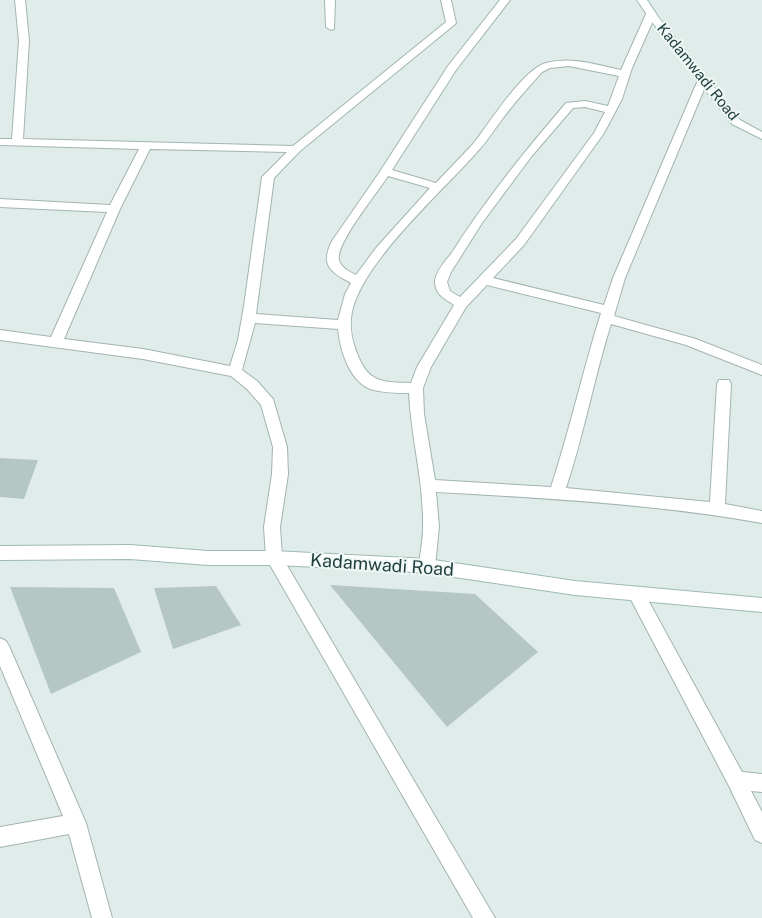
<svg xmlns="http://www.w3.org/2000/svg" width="762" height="918" font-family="'Public Sans',sans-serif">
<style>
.building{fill:#b5c7c3}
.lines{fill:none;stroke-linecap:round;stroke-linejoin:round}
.street-casing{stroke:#a2b4b2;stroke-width:2}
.secondary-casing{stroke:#9db9b4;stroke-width:2}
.street{fill:#fff;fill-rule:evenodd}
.secondary{fill:#fff;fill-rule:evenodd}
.labels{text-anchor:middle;stroke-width:4;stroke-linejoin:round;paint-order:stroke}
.far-street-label{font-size:15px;fill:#1f3e3c;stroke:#f0f8f6}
.street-label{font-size:18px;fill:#1f3e3c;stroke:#f0f8f6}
</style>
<rect width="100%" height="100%" fill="#e0ece9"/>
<!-- building -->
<g class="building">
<polygon points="0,458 38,460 24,499 0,497"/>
<polygon points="330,585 475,594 538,652 447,727"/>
<polygon points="216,586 241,625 173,649 154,588"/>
<polygon points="10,587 114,588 141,652 51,694"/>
</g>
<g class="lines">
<defs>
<g id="street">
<path d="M15,0H25L29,41L23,139L293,146L446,22L441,0H451L456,23L454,25L300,151L274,178L256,314L338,320L345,294L351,283C330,272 320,265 332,241L379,173L448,66L500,0H510L456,70L392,170L436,183C448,170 461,157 473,144C489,124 523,69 546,63C571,56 597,65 621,70L646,14L651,11L656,14L632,68L622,99L604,133L524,245L493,278L604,305L613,278L698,80L703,77L708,80L625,278L614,316L696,339L762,365V375L686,345L611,324C594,378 584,434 566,488L710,502L717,384L719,380H729L731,384L725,504L762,511V523C655,504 545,498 436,492L439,527L435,566L433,571L427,573L421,571L419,566C420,553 423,540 423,528C424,482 411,438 409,393C396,393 383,393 370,389C349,380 340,350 338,329L255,323L242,370L257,381L273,399L287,447L288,474L280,527L282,557L495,918H473L266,558L264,527L272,474L273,447L261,405L247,389L231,376L143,359L0,340V330L51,337L107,212L0,207V199L110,205L139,149L0,145V139H12L19,41ZM569,66L619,76L608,106L585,101L566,103C525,151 485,200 451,254C445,261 434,274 435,283C436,295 445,299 454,305L417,367L411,383C382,382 368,383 357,353C352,341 349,325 352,312C362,262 443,191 477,152C485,144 491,134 498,125C511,106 527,89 542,72L550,68ZM585,107L605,112L594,133L516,239L460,297L450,291L447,282L451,272L482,223L531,157L573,108ZM150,149L287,152L262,177L244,306L238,340L230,366L143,349L64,339L120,209ZM388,176L430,188L376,248L356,275C350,272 341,268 339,260C335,244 378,192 388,176ZM487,285L601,313C583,370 570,429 551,487L435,480L424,414L423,388L431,367L466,307Z"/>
<polygon points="325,0 335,0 334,29 331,30 326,27"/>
<polygon points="636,587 642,589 742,772 762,774 762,792 751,791 762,812 762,843 755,840 729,786 628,594 630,589"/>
<polygon points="0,638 6,641 9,646 86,823 112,918 92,918 69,834 0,847 0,827 63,816 0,666"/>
</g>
<g id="secondary">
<polygon points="637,0 647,0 659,18 740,120 762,132 762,139 732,124 652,22"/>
<polygon points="130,545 208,551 274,551 427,559 575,581 762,598 762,612 575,595 427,573 386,570 274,565 208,565 130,559 0,560 0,546"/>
</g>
</defs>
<!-- street casing -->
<use href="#street" class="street-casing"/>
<!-- secondary casing -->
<use href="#secondary" class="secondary-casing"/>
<!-- street -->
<use href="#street" class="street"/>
<!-- secondary -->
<use href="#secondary" class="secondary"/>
</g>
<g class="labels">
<!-- far-street labels -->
<g class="far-street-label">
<text transform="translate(698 72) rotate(51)" y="5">Kadamwadi Road</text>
</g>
<!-- street labels -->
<g class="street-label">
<text transform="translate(382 565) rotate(4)" y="6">Kadamwadi Road</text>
</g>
</g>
</svg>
